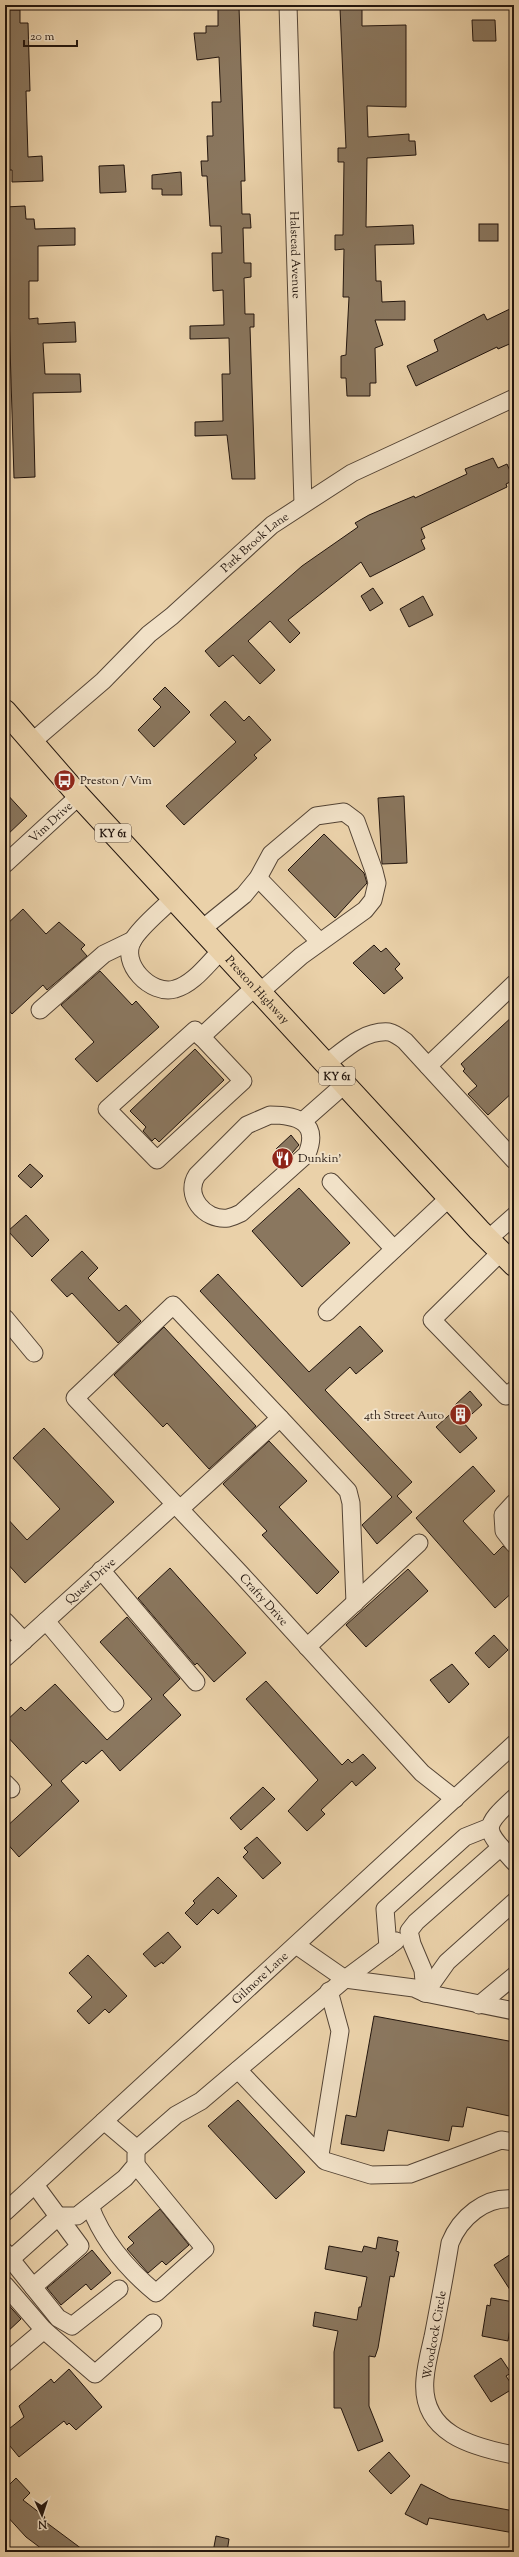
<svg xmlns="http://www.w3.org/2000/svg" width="519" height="2557" font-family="'Sorts Mill Goudy',serif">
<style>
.building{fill:#8a775f;stroke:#22150e}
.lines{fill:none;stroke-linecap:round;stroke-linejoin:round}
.minor-casing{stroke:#544435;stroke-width:19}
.major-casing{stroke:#22150e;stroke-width:24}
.minor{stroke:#f1e1c7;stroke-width:17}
.major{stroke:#ead1a9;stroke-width:22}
.labels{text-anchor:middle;stroke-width:4;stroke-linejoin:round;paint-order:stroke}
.shield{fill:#f1e1c7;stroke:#605246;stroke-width:1}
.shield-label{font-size:11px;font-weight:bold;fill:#22150e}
.street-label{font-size:12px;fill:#22150e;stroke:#f1e1c7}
.poi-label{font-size:12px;fill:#22150e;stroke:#f1e1c7;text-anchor:start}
</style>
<rect width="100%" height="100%" fill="#ead1a9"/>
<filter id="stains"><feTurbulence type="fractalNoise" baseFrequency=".005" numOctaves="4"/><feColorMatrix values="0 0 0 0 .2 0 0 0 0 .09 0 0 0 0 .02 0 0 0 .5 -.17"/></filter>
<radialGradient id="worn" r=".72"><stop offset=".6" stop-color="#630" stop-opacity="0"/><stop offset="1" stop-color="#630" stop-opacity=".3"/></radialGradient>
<!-- building -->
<g class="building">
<polygon points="239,7 245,181 241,181 242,214 250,214 251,228 243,228 244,263 251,263 251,277 244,278 245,314 254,314 254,327 250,327 255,479 232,479 227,435 195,436 195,422 223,421 222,374 230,374 229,338 190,339 190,326 224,325 223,290 213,291 212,253 222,253 221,226 210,226 207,176 202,176 201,161 208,161 207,136 213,136 212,102 221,102 219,57 197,60 194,33 206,33 206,26 218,26 218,8"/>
<polygon points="362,7 362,26 406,25 406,107 367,106 368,137 409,134 409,141 415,141 416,155 367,158 366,227 413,225 414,244 375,245 376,281 381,281 382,302 405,301 405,320 375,320 383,345 375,348 376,383 370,383 370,396 347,396 346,378 341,378 341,356 346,355 349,297 343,297 344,249 335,250 335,235 343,235 344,162 338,162 338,148 346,148 340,8"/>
<polygon points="5,10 20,10 20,23 28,23 30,91 26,91 28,157 42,156 43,181 12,182 12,170 6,170"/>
<polygon points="472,20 495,20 496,41 473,41"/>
<polygon points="124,165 126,192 100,193 99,166"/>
<polygon points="181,172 182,195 162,195 162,189 152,189 152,175"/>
<polygon points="25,206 26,219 34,219 35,229 75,228 75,245 38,246 38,281 29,281 29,319 38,318 38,324 75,322 76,342 43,343 45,374 80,374 81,392 33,393 35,477 14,478 9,314 7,282 5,282 5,265 7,265 5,207"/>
<rect x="479" y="224" width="19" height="17"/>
<polygon points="514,307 514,342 498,349 497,347 416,386 407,366 438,351 434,340 484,314 487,320"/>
<polygon points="493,458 498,468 507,464 514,480 506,484 507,487 421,528 425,538 421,540 425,549 370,577 361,562 288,620 300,633 290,643 270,621 248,641 275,670 260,684 233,655 219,667 205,651 302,566 358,527 355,523 369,515 414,496 415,498 467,474 465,469"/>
<polygon points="373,588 383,603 370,611 361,596"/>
<polygon points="423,596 433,615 409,627 400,609"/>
<polygon points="165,687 190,712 154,747 138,730 161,707 153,699"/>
<polygon points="225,701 244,721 249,716 271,740 254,755 257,758 184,825 166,806 236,742 210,715"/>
<polygon points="5,792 27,816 5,837"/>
<polygon points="404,796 407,863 382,864 378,798"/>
<polygon points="324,834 364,873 367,883 335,918 288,870"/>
<polygon points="23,909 46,934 59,922 85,945 81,949 87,956 47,990 43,985 12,1014 5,1006 5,926"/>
<polygon points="374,945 381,952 386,948 400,964 395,969 403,978 384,994 353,963"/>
<polygon points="100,971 132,1005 136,1001 159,1027 97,1082 75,1059 94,1042 61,1005"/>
<polygon points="514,1015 514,1091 488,1115 468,1094 477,1086 463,1071 465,1069 461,1064"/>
<polygon points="195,1049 224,1080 159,1142 155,1138 152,1141 143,1131 146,1127 130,1111"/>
<polygon points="291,1135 299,1145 286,1160 276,1149"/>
<polygon points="30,1164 43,1176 31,1188 18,1176"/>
<polygon points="299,1188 350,1243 302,1287 252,1231"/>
<polygon points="26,1215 49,1240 32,1257 8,1231"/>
<polygon points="82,1251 98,1268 88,1278 119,1311 126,1305 141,1321 118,1343 72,1293 67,1297 51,1280"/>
<polygon points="218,1274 309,1372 360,1326 383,1351 356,1374 350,1367 325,1390 412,1482 397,1496 412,1512 377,1544 362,1525 392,1497 200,1291"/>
<polygon points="164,1327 256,1426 209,1469 167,1423 163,1427 114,1375"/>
<polygon points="470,1391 482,1405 463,1422 477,1438 460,1453 436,1427 457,1408 455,1405"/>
<polygon points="44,1428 114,1502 25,1583 5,1561 5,1516 27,1540 60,1509 13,1458"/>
<polygon points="269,1441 307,1481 279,1507 339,1572 317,1594 262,1535 267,1531 223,1484"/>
<polygon points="473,1466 495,1491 463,1521 494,1555 503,1546 514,1555 514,1591 495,1608 416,1518"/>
<polygon points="170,1568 246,1653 214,1682 197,1663 195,1665 138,1598"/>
<polygon points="408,1569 428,1591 366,1647 346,1625"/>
<polygon points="127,1617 180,1679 163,1695 181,1715 120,1771 102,1750 86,1764 83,1761 61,1781 79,1801 19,1857 5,1841 5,1828 52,1785 5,1734 5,1722 21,1707 25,1711 55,1684 107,1740 152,1699 100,1642"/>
<polygon points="494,1635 508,1650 489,1668 475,1653"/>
<polygon points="452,1664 469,1684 449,1703 430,1680"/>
<polygon points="266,1681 342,1765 348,1759 352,1763 363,1754 376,1768 356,1786 352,1781 321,1810 325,1814 307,1831 288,1811 318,1780 246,1699"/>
<polygon points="263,1787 275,1799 241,1830 230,1818"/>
<polygon points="257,1837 281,1863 263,1879 243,1857 248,1852 244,1848"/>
<polygon points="218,1877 237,1896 218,1914 213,1909 197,1925 185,1913 195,1903 193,1901"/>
<polygon points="168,1932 181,1947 163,1964 162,1962 155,1967 143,1954"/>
<polygon points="88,1955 127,1996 109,2013 105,2009 89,2024 77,2011 92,1997 69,1973"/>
<polygon points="374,2016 514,2042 514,2117 467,2107 463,2127 452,2126 449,2141 388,2130 384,2151 341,2144 346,2115 356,2117"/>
<polygon points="238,2100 305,2172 276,2199 208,2126"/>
<polygon points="160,2209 189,2245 166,2265 162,2261 148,2273 127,2249 134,2243 128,2237"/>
<polygon points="378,2237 398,2241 396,2251 399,2252 394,2277 390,2276 378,2348 375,2357 369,2356 369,2406 383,2441 358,2451 341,2408 334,2408 334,2352 338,2331 313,2326 315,2312 357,2320 359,2307 361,2307 367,2277 325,2269 329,2246 362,2252 364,2246 376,2249"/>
<polygon points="92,2250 111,2273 91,2290 86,2284 61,2305 47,2288"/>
<polygon points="514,2252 514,2296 494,2265"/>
<polygon points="491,2298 514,2302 508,2341 482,2336 487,2305 490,2306"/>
<polygon points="5,2301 21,2319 5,2334"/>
<polygon points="501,2358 511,2373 506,2376 514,2388 491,2402 474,2376"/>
<polygon points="69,2369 102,2407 76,2430 69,2423 67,2425 64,2421 19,2457 5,2440 5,2432 24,2417 19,2406 51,2379 54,2383"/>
<polygon points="389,2452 410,2476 391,2494 369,2471"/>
<polygon points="16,2478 30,2493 23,2500 45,2517 43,2520 86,2552 46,2552 26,2537 5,2514 5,2489"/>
<polygon points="421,2484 450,2499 514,2511 514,2533 429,2518 427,2525 405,2514"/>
<polygon points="216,2536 229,2539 227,2552 213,2552"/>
</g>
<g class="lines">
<defs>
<g id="minor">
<path id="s1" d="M288,5L303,504"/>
<path id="s2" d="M33,741L103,681L149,634L172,616L272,525L352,473L514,398"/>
<path id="s3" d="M5,864L79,796"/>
<polyline points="258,878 320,942"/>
<path d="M173,898C162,910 141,926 133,940C119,963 151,996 175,989C194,984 208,963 222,950"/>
<polyline points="202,929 244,895 258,878 271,854 316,816 344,812 356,821 374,871 377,883 373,900 365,910 301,956 260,992"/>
<polyline points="40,1010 104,954 133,940"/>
<polygon points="195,1030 243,1081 157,1160 107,1109"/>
<polyline points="201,1037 255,987"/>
<path d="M326,1064C344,1050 364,1030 389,1032C394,1033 401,1038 405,1041L514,1160"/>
<polyline points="428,1066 514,984"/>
<path d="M270,1115C297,1115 320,1122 307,1154L241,1213C237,1215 232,1217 228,1218C204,1221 184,1195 197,1175L247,1125Z"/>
<polyline points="303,1121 345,1084"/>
<polyline points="331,1182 394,1249"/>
<polyline points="488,1239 514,1216"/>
<polyline points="501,1252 432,1320 506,1396 514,1390"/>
<polyline points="327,1312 449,1198"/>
<polyline points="5,1318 34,1353"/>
<path id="s4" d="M280,1418L173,1305L75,1398L239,1572L422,1773L455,1799"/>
<polyline points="514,1503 503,1515 504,1531 514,1544"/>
<polyline points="180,1509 280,1418 348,1491 351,1503 355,1603"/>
<polyline points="101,1570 196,1682"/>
<polyline points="5,1621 24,1641"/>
<polyline points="46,1621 115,1703"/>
<polyline points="307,1647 419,1543"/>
<path id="s5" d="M5,1658L175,1504"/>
<polyline points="5,1783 11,1789"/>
<path d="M514,1798C480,1829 485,1829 514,1862"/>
<polyline points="388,1947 385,1909 465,1837 490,1827"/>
<polyline points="345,1979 414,1988 425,1993 514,2011"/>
<polyline points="345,1979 396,1941"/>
<polyline points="425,1993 423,1970 412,1944 409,1931 416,1922 501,1847"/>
<polyline points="425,1993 447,1962 514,1902"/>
<polyline points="479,2005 514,1976"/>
<polyline points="238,2070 325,2161 371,2175 410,2174 501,2140 514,2142"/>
<polyline points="104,2121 137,2149 176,2115 201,2101 345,1979 296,1945"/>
<polyline points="320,2155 340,2031 329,1991"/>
<path d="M514,2199C485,2196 460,2218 450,2243C445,2274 439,2306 433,2337C430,2350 426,2365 425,2379C420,2433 472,2447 514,2455"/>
<path d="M90,2206C103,2241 127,2269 156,2293L205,2249L136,2165"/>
<path id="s6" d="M5,2212L514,1744"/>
<polyline points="5,2252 58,2318 72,2326 119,2289"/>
<polyline points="11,2259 59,2216 77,2216 125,2178 136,2165 136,2154"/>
<polyline points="5,2285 44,2330 5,2363"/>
<polyline points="33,2287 80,2246 35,2185"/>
<polyline points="44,2330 95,2374 153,2323"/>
</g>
<g id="major">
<path id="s7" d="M5,711L79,796L479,1230L514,1265"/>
</g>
</defs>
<!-- minor casing -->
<use href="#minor" class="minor-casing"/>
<!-- major casing -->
<use href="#major" class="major-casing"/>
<!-- minor -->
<use href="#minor" class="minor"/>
<!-- major -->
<use href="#major" class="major"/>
</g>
<!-- icons -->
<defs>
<symbol id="bus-disc" viewBox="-11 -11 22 22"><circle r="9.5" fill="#8f2418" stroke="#f1e1c7"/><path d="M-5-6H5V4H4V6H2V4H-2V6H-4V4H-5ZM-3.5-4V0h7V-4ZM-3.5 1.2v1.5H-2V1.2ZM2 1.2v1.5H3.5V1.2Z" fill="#fff"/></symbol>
<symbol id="restaurant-disc" viewBox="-11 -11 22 22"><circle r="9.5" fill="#8f2418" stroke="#f1e1c7"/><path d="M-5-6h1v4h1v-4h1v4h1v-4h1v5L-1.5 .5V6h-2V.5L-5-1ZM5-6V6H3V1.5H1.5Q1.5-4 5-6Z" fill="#fff"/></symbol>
<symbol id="building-disc" viewBox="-11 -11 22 22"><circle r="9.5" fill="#8f2418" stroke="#f1e1c7"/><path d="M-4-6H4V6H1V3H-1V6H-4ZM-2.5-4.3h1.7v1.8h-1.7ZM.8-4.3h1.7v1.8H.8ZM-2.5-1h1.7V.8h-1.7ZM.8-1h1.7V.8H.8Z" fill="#fff"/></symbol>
</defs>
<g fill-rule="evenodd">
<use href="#bus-disc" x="52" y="768" width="25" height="25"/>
<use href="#restaurant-disc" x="270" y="1146" width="25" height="25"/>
<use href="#building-disc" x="448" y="1402" width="25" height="25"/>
</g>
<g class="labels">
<!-- shield labels -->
<g class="shield">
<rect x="95" y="824" width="36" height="18" rx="3"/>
<rect x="319" y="1067" width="36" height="18" rx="3"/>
</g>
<g class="shield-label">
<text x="113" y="837">KY 61</text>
<text x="337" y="1080">KY 61</text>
</g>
<!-- street labels -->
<g class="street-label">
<text dy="4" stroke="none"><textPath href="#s1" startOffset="250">Halstead Avenue</textPath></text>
<text dy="4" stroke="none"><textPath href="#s2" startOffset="298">Park Brook Lane</textPath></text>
<text dy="4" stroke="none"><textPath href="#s3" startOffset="62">Vim Drive</textPath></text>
<text dy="4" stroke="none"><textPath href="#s7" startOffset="376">Preston Highway</textPath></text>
<text dy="4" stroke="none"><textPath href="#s5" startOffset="115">Quest Drive</textPath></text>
<text dy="4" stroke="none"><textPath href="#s4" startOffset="567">Crafty Drive</textPath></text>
<text dy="4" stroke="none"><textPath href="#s6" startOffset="346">Gilmore Lane</textPath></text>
<text transform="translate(434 2335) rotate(-80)" y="4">Woodcock Circle</text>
</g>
<!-- poi labels -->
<g class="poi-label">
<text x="80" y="784">Preston / Vim</text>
<text x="298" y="1162">Dunkin'</text>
<text x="444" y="1419" text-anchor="end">4th Street Auto</text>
</g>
</g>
<!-- margin -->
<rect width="519" height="2557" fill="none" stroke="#ead1a9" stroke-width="20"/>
<rect x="6" y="6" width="507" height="2545" fill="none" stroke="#22150e" stroke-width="2"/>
<rect x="10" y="10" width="499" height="2537" fill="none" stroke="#22150e"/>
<!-- north arrow -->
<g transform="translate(42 2515) rotate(177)" stroke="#f1e1c7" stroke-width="3" paint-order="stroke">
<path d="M0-3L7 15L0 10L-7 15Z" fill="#22150e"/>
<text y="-6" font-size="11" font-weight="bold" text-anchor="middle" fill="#22150e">N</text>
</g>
<!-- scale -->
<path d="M24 40v6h53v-6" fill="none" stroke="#22150e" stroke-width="2"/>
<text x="30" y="40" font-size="12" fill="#22150e" stroke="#f1e1c7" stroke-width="3" paint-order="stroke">20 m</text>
<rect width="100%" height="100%" filter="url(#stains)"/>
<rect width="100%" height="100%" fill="url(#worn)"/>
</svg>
